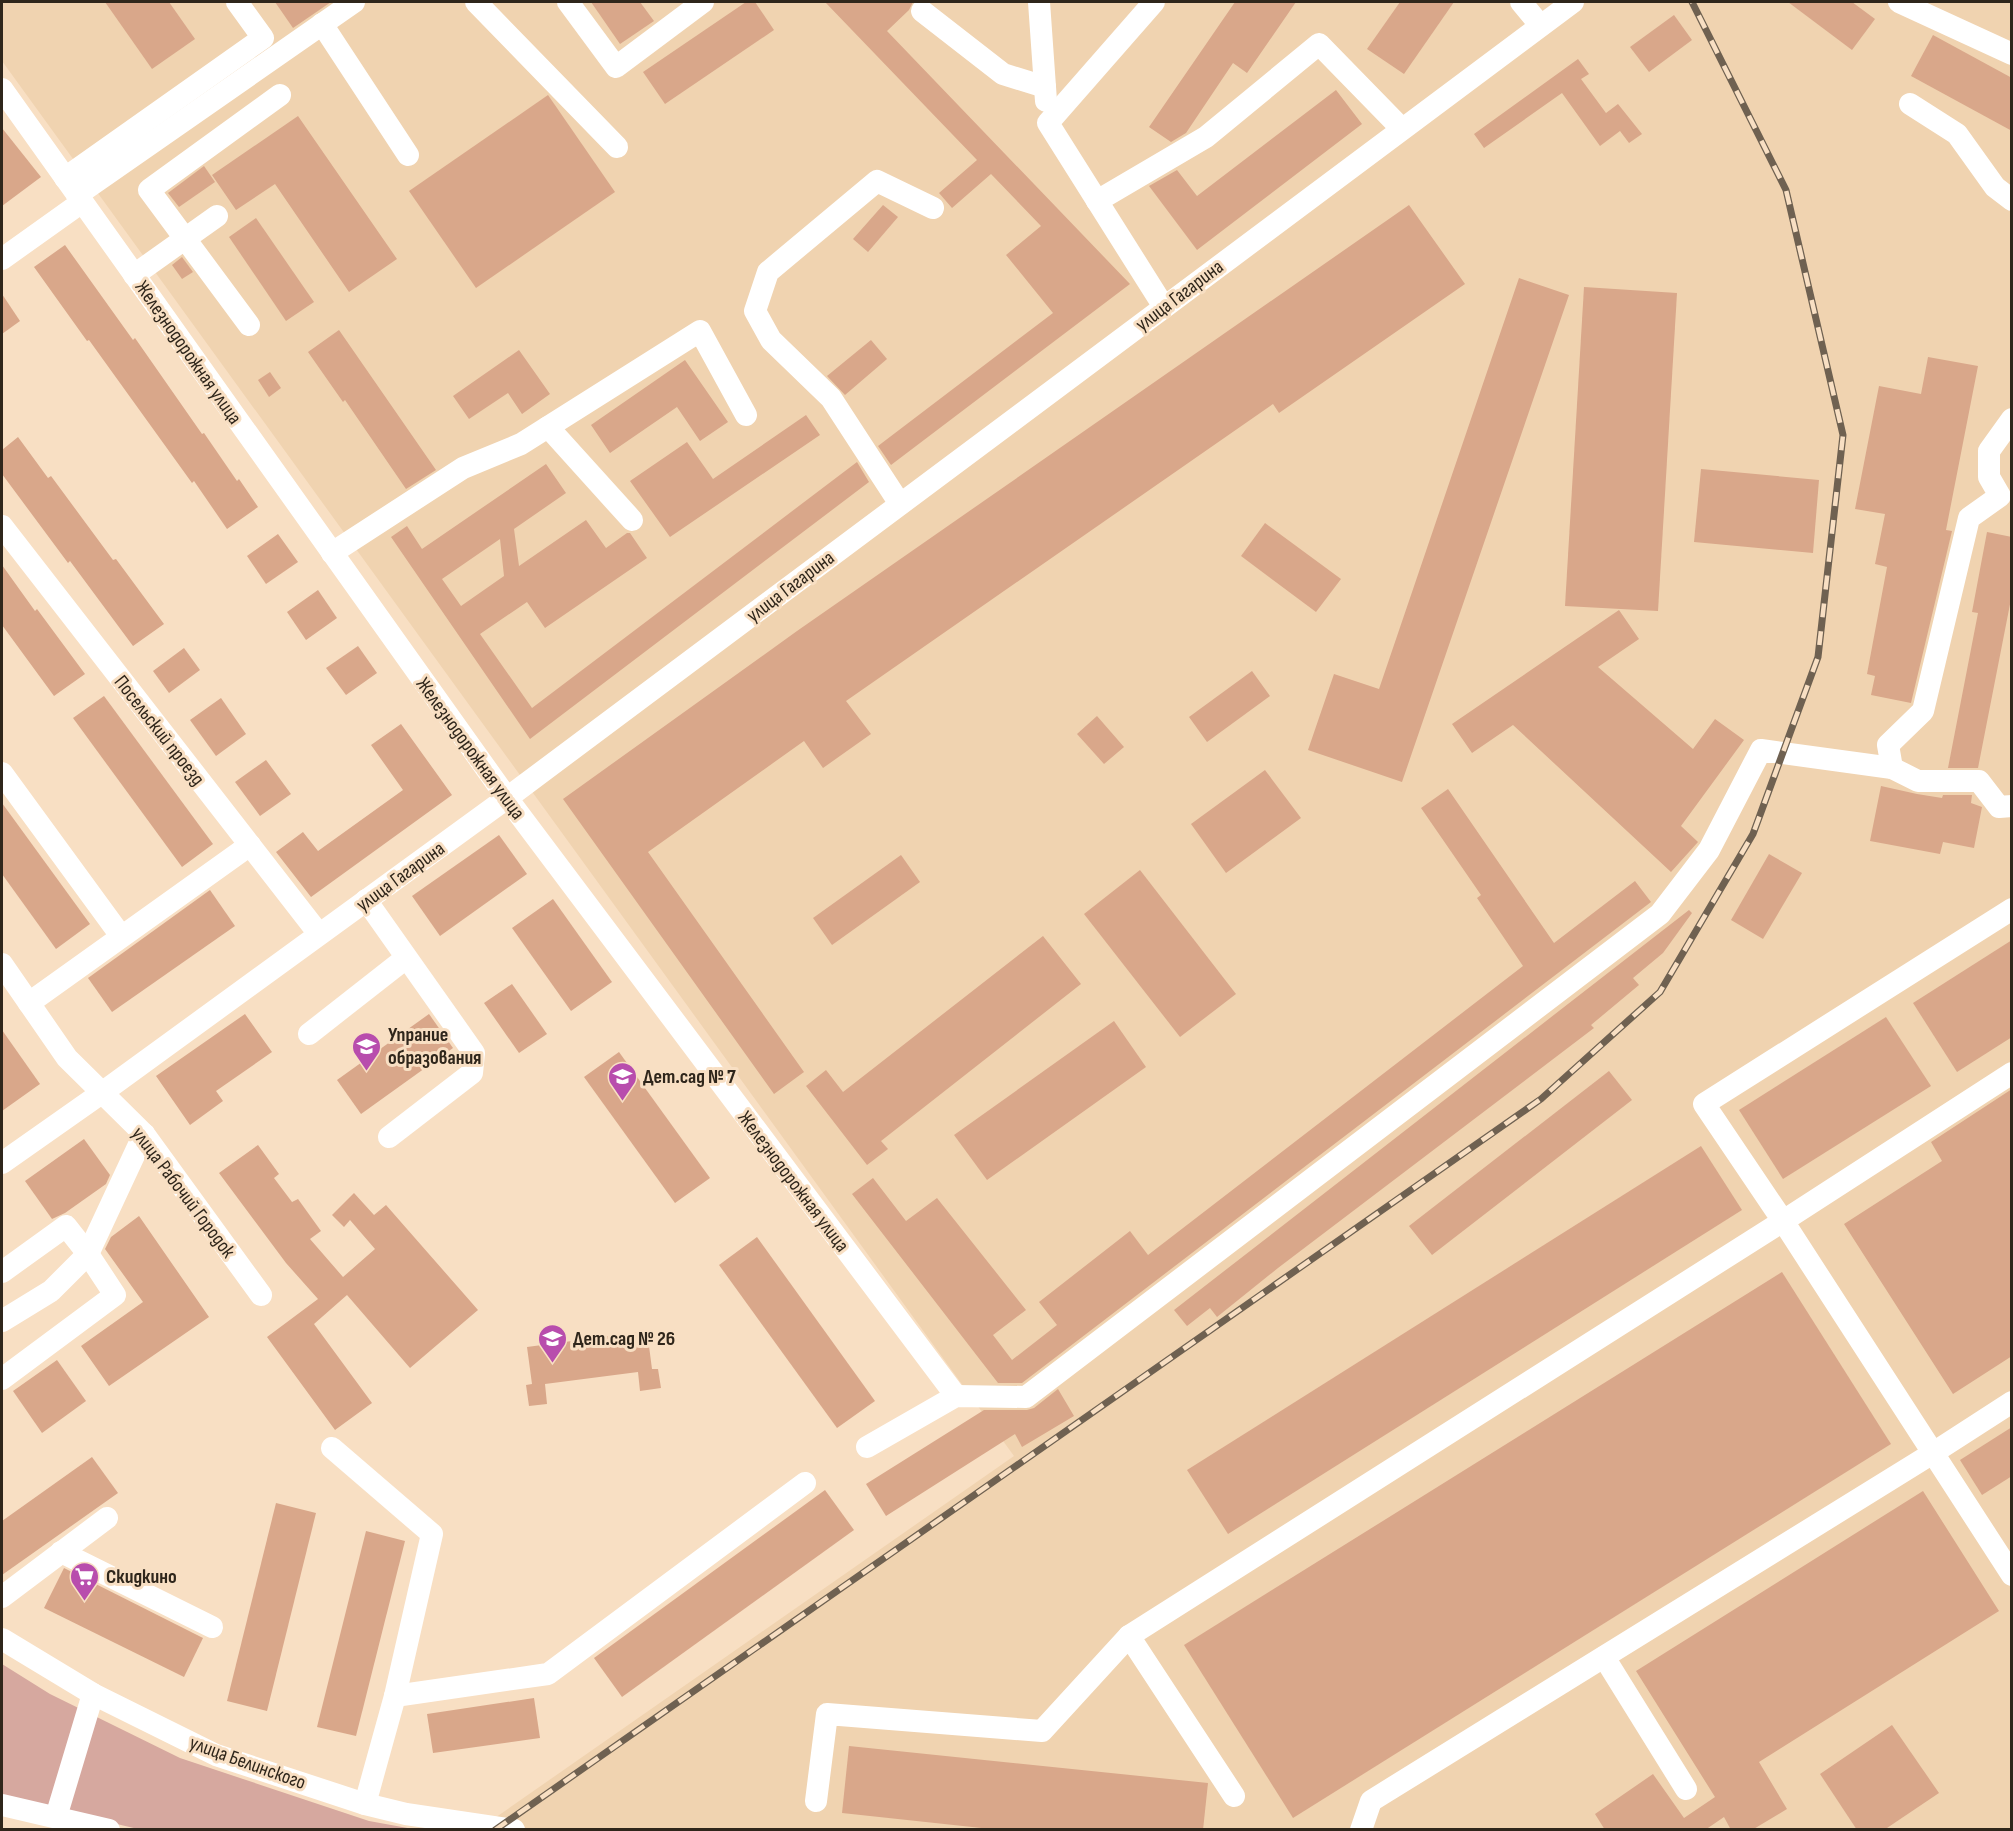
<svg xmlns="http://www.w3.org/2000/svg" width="2013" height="1831" font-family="'Sofia Sans Condensed',sans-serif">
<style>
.built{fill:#f0d3b0}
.green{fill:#d6a89f}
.building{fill:#d9a78a;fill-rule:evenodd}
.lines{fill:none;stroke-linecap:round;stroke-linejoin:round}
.minor{stroke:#fff;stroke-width:22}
.rail-casing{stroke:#6f6151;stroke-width:7}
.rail{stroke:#f8dfc3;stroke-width:4.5;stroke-dasharray:14;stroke-linecap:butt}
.labels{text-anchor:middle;stroke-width:6;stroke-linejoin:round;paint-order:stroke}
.street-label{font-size:20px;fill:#2f261b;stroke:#f8dfc3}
.poi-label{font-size:20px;font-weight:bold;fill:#2f261b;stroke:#f8dfc3;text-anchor:start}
</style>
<rect width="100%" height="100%" fill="#f8dfc3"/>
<!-- built -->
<polygon class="built" points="2,2 2011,2 2011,1829 479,1829 1014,1456 2,61"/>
<!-- green -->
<polygon class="green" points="2,1664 50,1694 180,1758 369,1821 413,1829 138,1829 2,1797"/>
<!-- building -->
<g class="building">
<polygon points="105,2 169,2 195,39 152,69"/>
<polygon points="275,2 331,2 293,28"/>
<polygon points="591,2 640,2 654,21 620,44"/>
<polygon points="746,2 755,2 774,30 665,104 643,72"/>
<polygon points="825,2 913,2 909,10 887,31 1130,284 891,465 878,446 1053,313 1006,255 1041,226 991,174 952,208 939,193 977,160"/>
<polygon points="1235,2 1296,2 1247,73 1233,63 1186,133 1171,142 1149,127"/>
<polygon points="1400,2 1454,2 1404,74 1367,49"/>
<polygon points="1788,2 1852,2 1875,19 1852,50"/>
<polygon points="1674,15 1692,40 1649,72 1630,47"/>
<polygon points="1933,35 2012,78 2012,131 1911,76"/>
<polygon points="1578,59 1589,74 1581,79 1606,113 1618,104 1642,134 1629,143 1620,131 1600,146 1562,93 1484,148 1474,134"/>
<polygon points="1336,90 1362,124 1197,250 1149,186 1177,170 1197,196"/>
<polygon points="548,95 615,192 476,288 409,191"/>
<polygon points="298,116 397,259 349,292 275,184 236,210 212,175"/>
<polygon points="2,128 41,177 2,206"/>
<polygon points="204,166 215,182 179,207 168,193"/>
<polygon points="883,205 898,217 868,252 853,239"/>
<polygon points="1409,205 1465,284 1279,413 1273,404 846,701 871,734 823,768 804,741 648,852 804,1072 774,1094 563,799 797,631"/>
<polygon points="256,218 314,302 286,321 229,237"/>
<polygon points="65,245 133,340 135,338 202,434 204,433 237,481 239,479 258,507 227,529 194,481 192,483 89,340 87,341 34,267"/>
<polygon points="182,257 193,272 182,279 172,265"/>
<polygon points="1519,278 1569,295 1402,782 1308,750 1334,674 1379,689"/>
<polygon points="1584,287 1677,293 1658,611 1565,606"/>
<polygon points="2,294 20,321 2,334"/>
<polygon points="339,330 436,470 406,489 345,400 343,402 308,352"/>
<polygon points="871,340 887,359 845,395 827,376"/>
<polygon points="519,350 550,394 522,414 508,393 469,419 453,396"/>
<polygon points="1928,357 1978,366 1946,530 1952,531 1911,703 1871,695 1875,676 1867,674 1887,567 1875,564 1885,514 1855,509 1879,386 1921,394"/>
<polygon points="685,360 728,422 700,441 677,407 610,453 591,425"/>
<polygon points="270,372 281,388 269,397 258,380"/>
<polygon points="806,415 820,435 670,537 630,481 687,442 713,479"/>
<polygon points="18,437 48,478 51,476 113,560 116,559 164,624 133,646 70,561 68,563 2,474 2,450"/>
<path d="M857,462L869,482L530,739L391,537L407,526L422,549L546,464L566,493L514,529L519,566L586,520L606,548L627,533H630L647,558L545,628L527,602L480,634L532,708ZM500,539L504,576L461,606L442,579Z"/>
<polygon points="1701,469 1819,480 1813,553 1694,542"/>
<polygon points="1265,523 1341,579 1316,612 1241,556"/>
<polygon points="1987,532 2012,537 2012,594 1978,768 1948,768 1978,613 1972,612"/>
<polygon points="278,534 298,562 266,584 247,556"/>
<polygon points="2,565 35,611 37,609 85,674 54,696 2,625"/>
<polygon points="318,590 337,618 306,640 287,612"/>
<polygon points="1619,610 1639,639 1598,667 1693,749 1715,719 1744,740 1681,826 1698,842 1671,872 1513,725 1472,753 1452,724"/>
<polygon points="358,646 377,673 346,695 326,668"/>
<polygon points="184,648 200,670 169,693 153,671"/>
<polygon points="1252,671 1270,696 1207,742 1189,717"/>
<polygon points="104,696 213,844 182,867 73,718"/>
<polygon points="221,698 246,734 216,756 190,720"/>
<polygon points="1097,716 1124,747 1104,764 1077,734"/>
<polygon points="401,724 452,795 311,897 276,852 303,832 318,851 403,790 371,745"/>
<polygon points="266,760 291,794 260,816 235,782"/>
<polygon points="1265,770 1301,818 1226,873 1191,824"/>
<polygon points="1881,786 1917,794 1942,798 1943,795 1972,795 1971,803 1982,807 1974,848 1943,842 1940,854 1870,841"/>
<polygon points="1448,789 1554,943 1635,881 1651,902 1022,1383 998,1383 852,1194 873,1178 906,1221 937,1198 1026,1310 993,1335 1012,1360 1057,1325 1039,1302 1130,1231 1148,1255 1523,966 1477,898 1481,895 1421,808"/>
<polygon points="2,803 90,924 56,949 2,874"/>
<polygon points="499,835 527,874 440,936 412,896"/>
<polygon points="1769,854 1802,873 1763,939 1731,920"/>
<polygon points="901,855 920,882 832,945 813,918"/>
<polygon points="1140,870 1236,994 1180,1037 1084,914"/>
<polygon points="210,890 235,926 112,1012 88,978"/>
<polygon points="553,899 612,982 571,1011 512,928"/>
<polygon points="1689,910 1692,913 1663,953 1633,978 1639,985 1591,1025 1594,1028 1278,1268 1217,1317 1210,1308 1187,1326 1174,1310"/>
<polygon points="1043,936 1081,984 881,1141 888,1149 867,1165 806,1086 826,1070 843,1092"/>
<polygon points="2012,940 2012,1037 1957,1072 1913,1003"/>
<polygon points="512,984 547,1034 519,1053 484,1003"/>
<polygon points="245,1014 272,1052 216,1091 223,1101 190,1125 156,1076"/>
<polygon points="429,1014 453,1048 361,1114 337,1080"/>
<polygon points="1886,1017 1931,1086 1783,1179 1739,1110"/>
<polygon points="1114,1021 1146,1067 987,1180 954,1135"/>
<polygon points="2,1030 40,1084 2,1111"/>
<polygon points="619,1052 710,1178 675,1203 584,1077"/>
<polygon points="1609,1071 1632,1100 1432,1255 1409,1226"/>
<polygon points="2012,1089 2012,1356 1953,1394 1844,1224 1942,1161 1931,1142"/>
<polygon points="84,1139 110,1175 106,1184 65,1213 52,1219 25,1181"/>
<polygon points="258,1145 279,1174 274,1178 292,1202 298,1199 321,1231 310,1239 343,1277 375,1249 350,1220 344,1227 332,1215 354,1193 374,1215 386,1205 478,1310 410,1368 347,1295 314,1324 372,1403 335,1430 267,1337 318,1299 286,1263 219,1173"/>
<polygon points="1701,1146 1742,1210 1228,1534 1187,1470"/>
<polygon points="139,1216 209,1317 109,1386 81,1346 143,1302 105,1249 111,1237"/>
<polygon points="757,1237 875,1401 837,1428 719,1265"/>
<polygon points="1782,1272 1891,1444 1293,1818 1184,1645"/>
<polygon points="647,1331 652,1369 658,1369 661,1388 640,1391 638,1372 545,1384 547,1404 529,1406 526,1385 532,1384 527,1347"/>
<polygon points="57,1360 86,1401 42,1433 13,1391"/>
<polygon points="1058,1389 1074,1416 1022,1447 1015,1434 886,1516 866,1484 984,1410 1027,1410 1034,1408"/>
<polygon points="2012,1427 2012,1476 1982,1495 1960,1460"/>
<polygon points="92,1457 118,1493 2,1575 2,1521"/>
<polygon points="825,1490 854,1530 622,1697 594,1658"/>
<polygon points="1923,1491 1999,1611 1759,1762 1787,1809 1752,1830 1731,1830 1724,1817 1705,1830 1605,1830 1595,1814 1653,1774 1684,1818 1715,1797 1636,1671"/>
<polygon points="276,1503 316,1513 267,1711 227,1701"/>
<polygon points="366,1531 405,1541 356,1736 317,1727"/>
<polygon points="64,1568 203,1638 184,1677 44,1608"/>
<polygon points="534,1698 540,1738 433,1753 427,1714"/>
<polygon points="1892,1725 1939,1793 1884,1830 1857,1830 1820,1774"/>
<polygon points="849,1746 1208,1783 1203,1830 1000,1830 842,1813"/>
</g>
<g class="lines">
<!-- minor -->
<g class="minor">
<polyline points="476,2 617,147"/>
<polyline points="568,2 616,67 703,2"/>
<polyline points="1039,2 1046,101"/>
<polyline points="1154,2 1048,123 1164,307"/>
<polyline points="1521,2 1540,25"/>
<polyline points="1899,2 2012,54"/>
<polyline points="922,11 1003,74 1045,87"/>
<polyline points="322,24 408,155"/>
<polyline points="2,89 507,798 956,1396"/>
<polyline points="1910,104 1957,134 1995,187 2012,200"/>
<polyline points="65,178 263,38 237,2"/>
<polyline points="77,195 354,2"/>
<polyline points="1097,201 1206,137 1319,44 1401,128"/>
<polyline points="2,259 82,202"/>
<polyline points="134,275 217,216"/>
<polyline points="249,325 149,190 280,95"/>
<polyline points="548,427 632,520"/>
<polyline points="900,504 831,398 771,340 755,311 768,272 877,181 933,208"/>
<polyline points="2,526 319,934"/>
<polyline points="332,553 463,468 521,444 700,331 746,415"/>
<polyline points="1892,768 1888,745 1923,711 1969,518 2000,496 1989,477 1989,451 2012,419"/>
<polyline points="2,773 121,936"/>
<polyline points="366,900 474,1053 472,1073 389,1137"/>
<polyline points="2,964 67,1058 144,1134 261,1295"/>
<polyline points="29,1003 250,845"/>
<polyline points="309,1034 406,958"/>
<polyline points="2012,1073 1783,1221 2012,1575"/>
<polyline points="2,1163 103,1092 507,798 1573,2"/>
<polyline points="2,1272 66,1226 88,1254 115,1295 2,1379"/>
<polyline points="2,1321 51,1291 88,1254 144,1134"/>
<polyline points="867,1447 956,1396 1026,1397 1660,914 1709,850 1761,750 1892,768 1918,781 1979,781 1999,807 2012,806"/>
<polyline points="332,1448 432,1534 395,1696 365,1804"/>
<polyline points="61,1552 212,1627"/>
<polyline points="2,1597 107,1518"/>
<polyline points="1129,1636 1783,1221 1704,1104 2012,909"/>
<polyline points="2,1639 93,1694 216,1755 365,1804 406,1814 514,1830"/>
<polyline points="1604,1657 1686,1789"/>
<polyline points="395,1696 548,1674 805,1483"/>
<polyline points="816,1801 827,1714 1042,1731 1129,1636 1234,1796"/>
<polyline points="2,1805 109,1830"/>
<polyline points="56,1817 93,1694"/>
<polyline points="1361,1830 1371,1801 1933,1453 2012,1402"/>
</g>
<defs>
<polyline id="rail" points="495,1830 1541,1099 1660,992 1753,834 1818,657 1843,435 1786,190 1692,2"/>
</defs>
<!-- rail casing -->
<use href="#rail" class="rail-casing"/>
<!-- rail -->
<use href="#rail" class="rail"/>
</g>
<!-- icons -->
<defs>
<symbol id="school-pin" viewBox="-11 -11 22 30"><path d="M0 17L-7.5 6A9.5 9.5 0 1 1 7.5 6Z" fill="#b84dad" stroke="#f8dfc3"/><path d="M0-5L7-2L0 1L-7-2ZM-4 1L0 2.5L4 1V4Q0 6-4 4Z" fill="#fff"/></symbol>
<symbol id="supermarket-pin" viewBox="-11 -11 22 30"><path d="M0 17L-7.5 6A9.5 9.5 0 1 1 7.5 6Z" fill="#b84dad" stroke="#f8dfc3"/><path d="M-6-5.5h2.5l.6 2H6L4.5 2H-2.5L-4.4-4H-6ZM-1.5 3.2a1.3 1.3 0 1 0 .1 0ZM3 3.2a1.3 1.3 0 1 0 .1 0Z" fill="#fff"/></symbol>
</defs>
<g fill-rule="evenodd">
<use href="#school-pin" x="350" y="1030" width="33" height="45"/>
<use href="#school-pin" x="606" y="1060" width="33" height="45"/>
<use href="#school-pin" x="536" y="1322" width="33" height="45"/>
<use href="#supermarket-pin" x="68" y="1560" width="33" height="45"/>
</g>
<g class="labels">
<!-- street labels -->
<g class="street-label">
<text transform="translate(1179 295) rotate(-37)" y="7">улица Гагарина</text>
<text transform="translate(189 352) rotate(55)" y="7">Железнодорожная улица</text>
<text transform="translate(790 586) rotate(-37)" y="7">улица Гагарина</text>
<text transform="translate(160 730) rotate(52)" y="7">Посельский проезд</text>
<text transform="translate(471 748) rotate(54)" y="7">Железнодорожная улица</text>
<text transform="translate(400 876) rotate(-36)" y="7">улица Гагарина</text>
<text transform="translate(794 1181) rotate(53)" y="7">Железнодорожная улица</text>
<text transform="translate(184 1192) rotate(53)" y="7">улица Рабочий Городок</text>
<text transform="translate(248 1762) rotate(20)" y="7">улица Белинского</text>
</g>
<!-- poi labels -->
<g class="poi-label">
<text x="388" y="1041">Упрание<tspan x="388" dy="23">образования</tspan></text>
<text x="643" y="1083">Дет.сад № 7</text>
<text x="573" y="1345">Дет.сад № 26</text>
<text x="106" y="1583">Скидкино</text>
</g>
</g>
<!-- border -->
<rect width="2013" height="1831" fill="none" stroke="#2f261b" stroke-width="6"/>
</svg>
